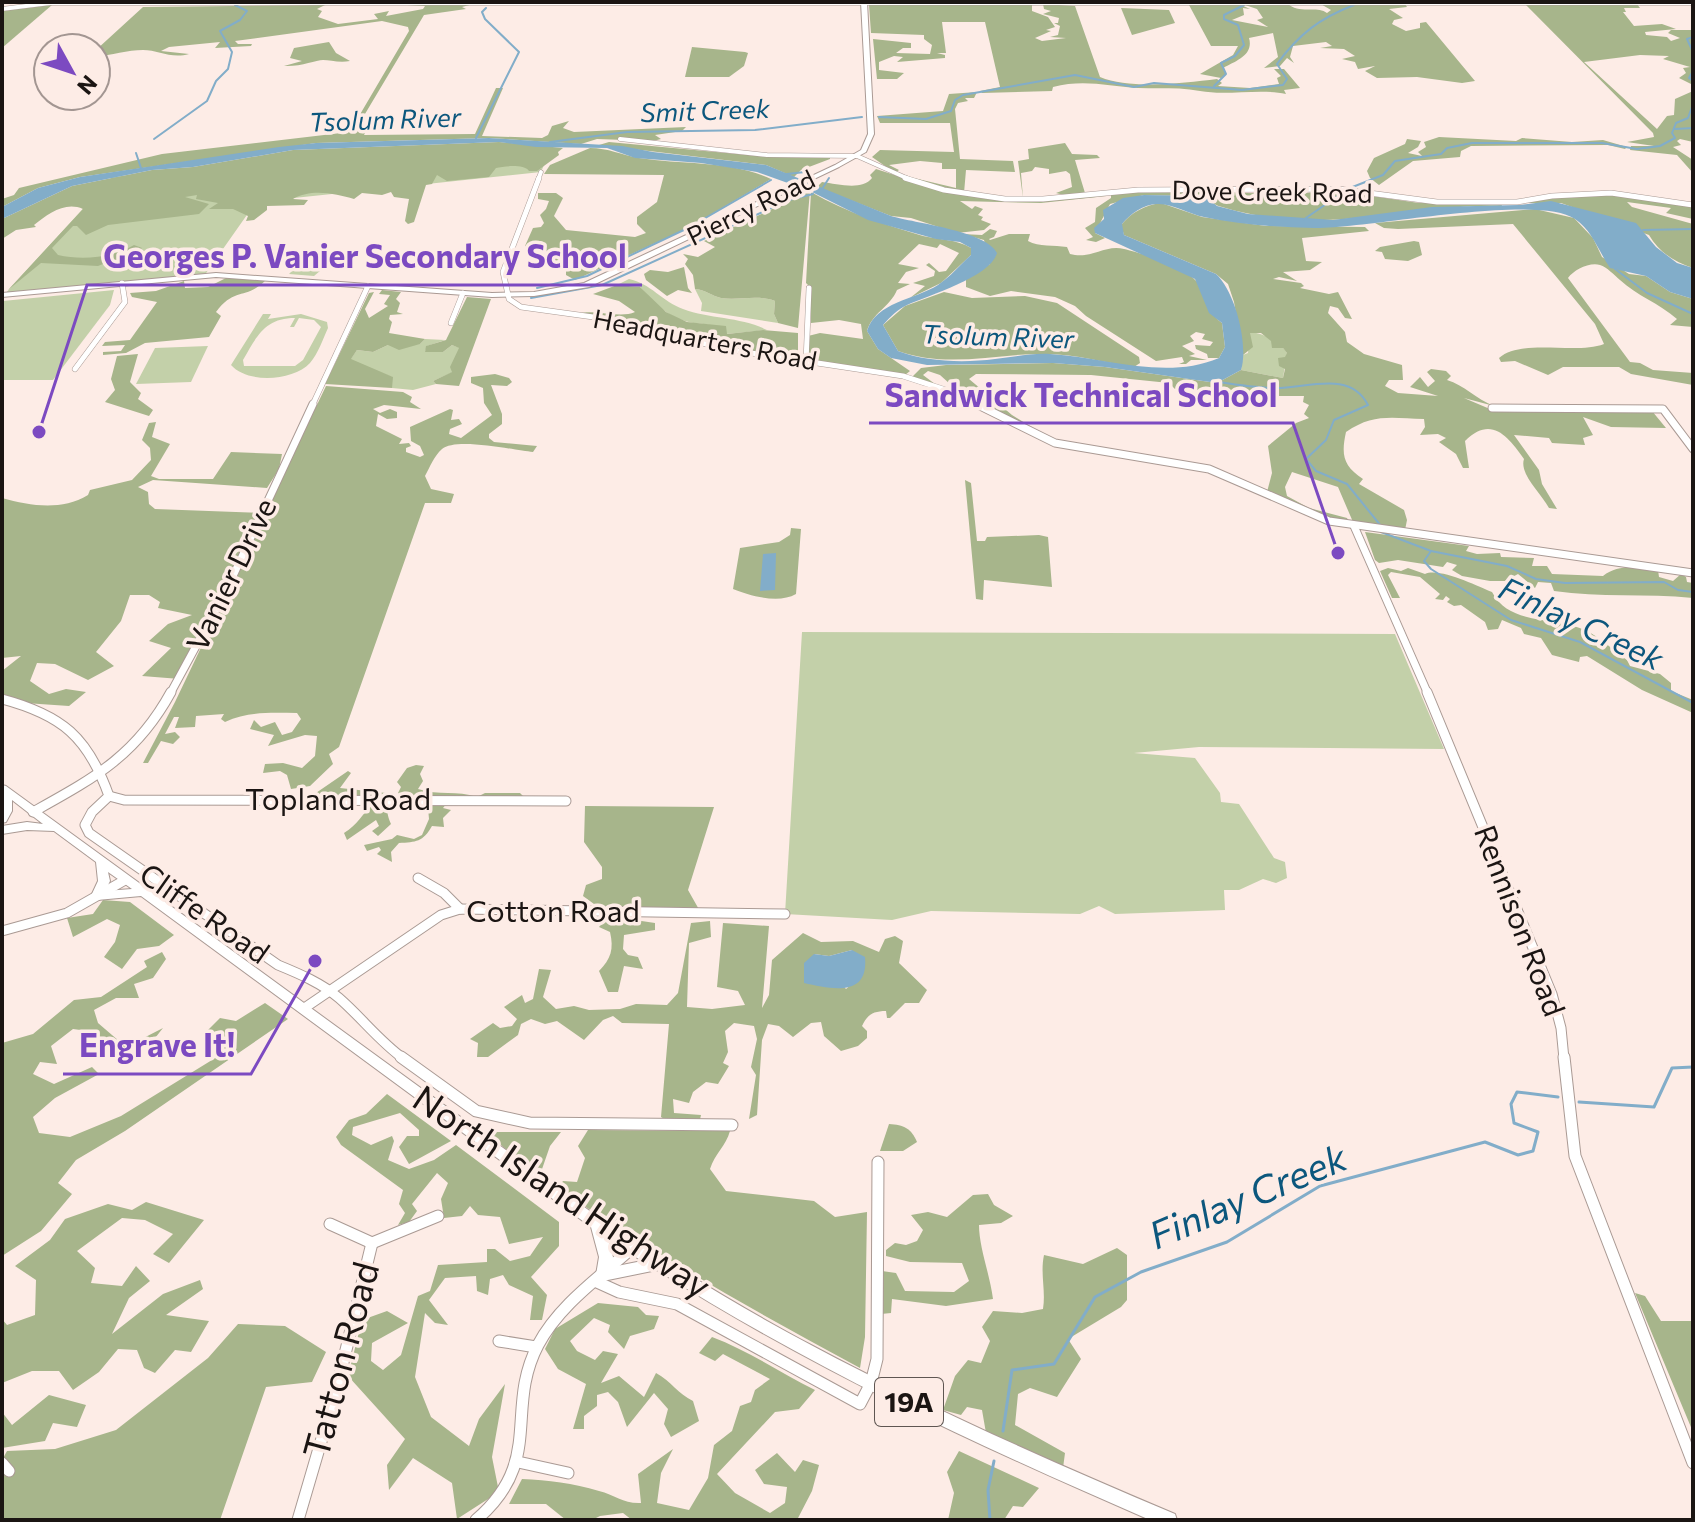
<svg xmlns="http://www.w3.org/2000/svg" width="1695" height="1522" font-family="Commissioner,sans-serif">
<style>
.green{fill:#c3d0a9;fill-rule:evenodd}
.forest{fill:#a7b58b;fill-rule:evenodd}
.water{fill:#82adc9}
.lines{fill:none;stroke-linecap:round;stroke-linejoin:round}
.stream-far1{stroke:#82adc9;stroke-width:2}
.stream{stroke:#82adc9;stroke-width:3}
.minor-far4-casing{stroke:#aa9a94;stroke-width:5}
.minor-far3-casing{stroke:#aa9a94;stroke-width:6}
.minor-far2-casing{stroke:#aa9a94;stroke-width:9}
.minor-far1-casing{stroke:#aa9a94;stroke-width:11}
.minor-casing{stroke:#aa9a94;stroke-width:13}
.major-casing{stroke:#aa9a94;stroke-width:2}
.minor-far4{stroke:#fff;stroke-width:4}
.minor-far3{stroke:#fff;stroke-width:5}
.minor-far2{stroke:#fff;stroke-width:7}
.minor-far1{stroke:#fff;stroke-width:9}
.minor{stroke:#fff;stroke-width:11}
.major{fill:#fff;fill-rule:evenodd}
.labels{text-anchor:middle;stroke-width:7;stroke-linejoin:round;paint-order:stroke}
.far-water-label{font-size:26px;font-style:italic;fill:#0c577d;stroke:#fdece6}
.far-street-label{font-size:26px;fill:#1b1513;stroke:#fdece6}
.shield{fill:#fdece6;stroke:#5f5652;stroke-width:2}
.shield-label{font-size:28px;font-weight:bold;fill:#1b1513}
.street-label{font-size:30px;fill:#1b1513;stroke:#fdece6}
.water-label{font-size:32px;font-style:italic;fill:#0c577d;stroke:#fdece6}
.near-street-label{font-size:36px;fill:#1b1513;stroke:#fdece6}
.near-water-label{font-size:38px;font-style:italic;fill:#0c577d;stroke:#fdece6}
.leader{fill:none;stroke:#7c4ac1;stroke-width:3}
.callout-dot{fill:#7c4ac1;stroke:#fdece6;stroke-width:3}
.callout-label{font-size:32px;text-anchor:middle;font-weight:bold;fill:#7c4ac1;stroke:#fdece6;stroke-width:7;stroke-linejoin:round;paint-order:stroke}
</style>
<rect width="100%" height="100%" fill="#fdece6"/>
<!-- green -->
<g class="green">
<polygon points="536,147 551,148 541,172 256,202 204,276 4,295 112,177"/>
<polygon points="325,251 339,255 314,276 289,274 310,253"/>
<path d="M629,279C650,283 663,302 683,309C710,319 742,317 767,330L726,334C705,319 706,327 685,321C666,316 653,301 640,287L617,285Z"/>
<path d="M695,289C706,290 712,296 721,298C740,301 756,294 775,301L774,314L778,323L701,311L702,303Z"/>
<polygon points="114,290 110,305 53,380 2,380 3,301"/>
<path d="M263,314H271L268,319L301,314L327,322L328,328C323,339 318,354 310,363C293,381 248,384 231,365ZM295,318L290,327H294L299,318L314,320L321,327L303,360L295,366H244L243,360C257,336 265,318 295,318Z"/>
<path d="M1250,332C1263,333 1280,342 1287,353L1283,378L1241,370L1243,355L1248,353Z"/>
<polygon points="425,339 445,340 427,346 425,352 443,352 452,345 460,348 453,372 433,381 436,384 413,390 392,388 392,377 350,360 357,350 373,352 388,345 420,344"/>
<polygon points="208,346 191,382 136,384 155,348"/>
<polygon points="802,632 1395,634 1444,749 1199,747 1134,753 1195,758 1220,793 1221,802 1239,804 1274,858 1285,862 1287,878 1276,883 1263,879 1239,890 1224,890 1225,910 1115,914 1099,906 1080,914 931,911 892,920 785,914"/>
</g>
<!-- forest -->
<g class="forest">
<path d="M1287,3C1299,15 1316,5 1327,13L1331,10L1319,3L1405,4L1407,7L1389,9L1403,18L1394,20L1392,24L1406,31L1420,28V23L1426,22L1475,81L1462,83L1417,77L1377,78L1365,71L1375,66L1358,69L1355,62L1342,59L1355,56L1344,49L1320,48L1332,46L1326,42L1293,46L1290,57L1294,63L1287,58L1280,66L1264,68L1278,57L1273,33L1249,38C1254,55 1236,61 1223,68L1226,74L1221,78L1200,74L1233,55L1238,46H1211L1189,5L1239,4L1250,9L1243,8L1244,15L1232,20L1268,27L1257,20L1263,18L1257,9L1242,4Z"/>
<path d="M389,4H473L462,7L466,9L424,15L359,124L367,129L364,135L475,134L496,88H503L482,136L542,138L548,135L552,126L569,121L563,128L574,132L686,127L682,131L655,135L661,139L653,141L597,139L581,144L489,138L316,143L80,177L38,188L2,207V199L14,195L19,188L162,154L341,133L352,128L409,31L408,27L382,21L235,41L238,44H252L251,46L215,48L220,42L169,47L161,51L189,54C171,59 158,50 143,50C128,50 111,55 96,57V50L143,7L325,5L317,9L322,11L318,17L338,24L378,19L374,14L389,11L386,16L423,9L425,6Z"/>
<path d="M1032,4V11L1048,17L1055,27L1046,30L1051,31L1035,38L1042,41L1066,38L1050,37L1058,35L1060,26L1054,23H1058L1059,18L1043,14L1051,11L1044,9L1043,4L1075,6L1100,77C1131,90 1184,83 1217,79L1222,83L1218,86L1250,88L1279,84L1277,78L1281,76L1274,69H1284L1300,88L1284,90L1286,94C1260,88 1227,96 1200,91C1179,87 1159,89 1138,88C1108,86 1083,79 1053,87L1052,91L982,93L980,91L1000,87L985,22H942L946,53H937L945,55V58L897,62L903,57L894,56L879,62V70L904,73L897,79H877L873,39L911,43V48H903L896,53L930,54L932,45L924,39V35L871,33L869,5Z"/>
<polygon points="1525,4 1637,4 1640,8 1624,8 1626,12 1623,12 1634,26 1662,24 1676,29 1645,32 1646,35 1667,37 1671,41 1680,38 1668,33 1671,30 1693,30 1693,85 1679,78 1686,73 1683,68 1690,67 1663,59 1669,56 1640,55 1584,62 1657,129 1667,116 1674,115 1675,99 1693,91 1693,142 1680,139 1677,141 1681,145 1673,147 1693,160 1693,173 1677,155 1630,150 1631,146 1654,146 1627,142 1654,137 1653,133"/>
<polygon points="52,5 2,48 2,11"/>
<polygon points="1121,8 1169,10 1175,23 1132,35"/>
<path d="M329,42L336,53L350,61C339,63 330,60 323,60C316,60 300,67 284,66L302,61L290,58L294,48Z"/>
<polygon points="692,47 745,52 748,53 744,66 729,77 685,77"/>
<polygon points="977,92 974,98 965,98 968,101 958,103 955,109 960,159 1013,161 1015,172 966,170 964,193 897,174 956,188 956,169 942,169 942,163 920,161 889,165 899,170 895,173 872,157 880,150 954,152 950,123 880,123 877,116 943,111 949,94"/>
<polygon points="1439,137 1516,141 1522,138 1572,142 1603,140 1627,147 1625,149 1608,145 1471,146 1461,151 1460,157 1413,161 1379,185 1370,178 1367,171 1374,158 1405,144 1407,139 1421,141 1418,147 1408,153 1422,156 1418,152 1426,147 1424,142"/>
<path d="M499,142L563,148L558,152L559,155L537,171H529C524,164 505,166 496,168L489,177L447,181L437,175L432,184L426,185L414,222L408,224L405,221L409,199L394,197L391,192L382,195L362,193L354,199C336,194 312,188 293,199L308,200L304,205L267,206V210L254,220L246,221L248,216L233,209H209L218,203L196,199L197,195L185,197L209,204L199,214L108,225L86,235L77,226H73L52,248L58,255C84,261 114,257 134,245L142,248L136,253L178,252V255L191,259L193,263L184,274L181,273L185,264L177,259L151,258L108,262L98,266L41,263L8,290L83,209C65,201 48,214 34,225L36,227L16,230L2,239V219L72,186L152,170L193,167L293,150Z"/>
<polygon points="609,142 768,157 830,157 830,159 801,170 794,177 766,165 599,145"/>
<polygon points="1065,143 1072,154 1097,155 1100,158 1075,160 1085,193 1064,195 1056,193 1072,187 1070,174 1066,171 1049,174 1049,169 1035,167 1032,171 1021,173 1023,198 1018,161 1029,159 1028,149"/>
<path d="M590,148C608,148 622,155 639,158C683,165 730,160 771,179L688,228L575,280L566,275V270L525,246L533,228L541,227L544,223L540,215L546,209L549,201L538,199V193H556L563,198L554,216L566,230L635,237L646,233L637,224V217L657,202L664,175L544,174L550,165Z"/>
<path d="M876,169L947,192L996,200L1107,196L1041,203L960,201L972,209L975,206L983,209L978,215L983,217L981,220L991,224L984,230L957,233L911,218L891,216L817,187L822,182C838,184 862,191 872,178L870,175Z"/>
<path d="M1331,190L1419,203H1501L1502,206C1436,204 1372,222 1306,220C1278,220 1249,215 1222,207C1210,204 1207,196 1195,196L1193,192L1298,194Z"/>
<path d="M810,191L798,328L778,323L774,314L775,301C756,294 739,301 721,298C712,296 706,290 695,289L693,275L685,264L688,259L683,254L698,257L715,247L704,241Z"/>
<polygon points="1120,191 1186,192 1185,196 1144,195 1110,204 1095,233 1105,238 1096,242 1086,240 1093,237 1085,228 1095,222 1096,208 1111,198 1111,193"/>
<path d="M811,192C848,213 883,224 923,236C940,240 956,239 971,248V255L941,283L910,298L925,286L913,283L934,276L935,271L926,265L929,263L939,272L946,271L959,253L940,244L937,248L919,244L898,264L919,268L906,272L898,283L910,284L897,290C890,307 872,313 867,331L878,349L910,371L905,375L808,360V336L820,333L863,339L861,324L839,320L811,323L810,287L806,283Z"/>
<path d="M1611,195L1693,206V219L1666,213L1671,208L1627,202L1632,207L1693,224V268C1674,262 1659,252 1649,235L1561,203H1511L1545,198Z"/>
<path d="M1161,203L1202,217L1266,226L1365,227L1369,231L1302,238L1306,261L1322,262L1310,270L1283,272L1297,281L1279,277L1273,279L1301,283L1304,286L1300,288L1329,294L1338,292L1352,319L1345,318L1338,308L1330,306L1328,313L1345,332L1347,342L1364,354L1402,365L1403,380H1389L1385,386L1398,393L1438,396L1410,387L1420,377L1428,387L1435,381L1427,372L1431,369L1446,371L1451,376L1447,380C1464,385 1476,399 1494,406L1464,398L1497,412L1652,411L1666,428L1611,427L1583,417L1593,435L1583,438L1585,445L1552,443L1549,438L1514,435L1539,470L1542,484L1557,509L1549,508C1541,493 1519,474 1524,459C1508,436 1491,415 1465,441L1469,468H1463L1456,454L1439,442L1446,438L1438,434L1420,435L1425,427L1424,419C1392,418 1373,413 1346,432C1341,455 1343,466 1363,479L1359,484L1404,510L1407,520L1405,530L1353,522L1338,487L1292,472L1285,487L1287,496L1309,508L1347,518L1349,522L1318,516L1267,492L1272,473L1268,446L1296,423L1309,418L1304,414L1309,405L1303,402L1304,396H1234L1235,393L1175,389L1169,383L1091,375L976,374L969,379L1012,415L1045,435L949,390L950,384L940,375L928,371L923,375L935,384L912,377L921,368L946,365L1053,363L1105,367L1217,383L1241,370L1283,378L1285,369L1279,366L1278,358L1285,357L1287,353L1283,348H1272L1271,341L1261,333H1250L1253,347L1243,355L1234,302L1228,284L1216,274L1124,235L1121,225C1132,212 1145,205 1161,203Z"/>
<path d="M1535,209L1574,218L1593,238L1602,257L1629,274L1646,276L1670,292L1693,299V327L1670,325L1677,319C1659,303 1637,296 1620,280C1614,275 1607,267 1600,265C1589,262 1574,270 1568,278L1630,362L1640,363L1653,370L1693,373V385L1631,374L1619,367H1563L1548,375L1515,361L1501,362L1499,358C1522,338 1575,355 1604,344L1595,324L1513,224L1398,229L1384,228L1375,223Z"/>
<path d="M990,229L997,231L994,237L989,239L990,240L1009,234H1030L1028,241C1039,247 1054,245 1067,247L1070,254C1091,260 1105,244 1124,249C1142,253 1186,268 1197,282C1209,297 1204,309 1222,323L1225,347L1219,358H1208L1207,354L1196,349L1195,345L1210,346L1213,342L1202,339L1205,334L1196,332L1190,336L1194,341L1182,346L1195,354L1189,356L1207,360H1191L1186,364H1179L1184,362L1182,357L1156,361L1086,316L1075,306L1055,297L1011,291L990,296L966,287V278L990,264L984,240L962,234L982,235Z"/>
<polygon points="1414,241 1419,242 1422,255 1408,261 1385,259 1382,252 1375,251 1380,247"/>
<polygon points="684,267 688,288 692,293 678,290 667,296 646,280 644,274 650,270 668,272"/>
<path d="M228,277L266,280C245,301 236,286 216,312L221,316L209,337L145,343L126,353L103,355V352L121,351L125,345L102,346L105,342L130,340L157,302L132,297L130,293L156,291L184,281L185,288L208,287Z"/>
<path d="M617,285L640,287L666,312L687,322L726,326L727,334L763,330L798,333V359L722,347L658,328L577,314C594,308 619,319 635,312L619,301L593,294Z"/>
<polygon points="382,290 401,292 396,299 400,303 397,312 403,314 390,315 389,319 392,322 389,333 425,339 420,344 399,350 388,345 373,352 357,350 351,359 393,377 392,388 325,384 369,293 374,292 365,309 369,318 388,306 384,304 390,295 379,294"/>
<path d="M944,292L972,298L1025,296L1057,303L1139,357L1140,363L1134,367C1106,363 1075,354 1047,354C997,353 948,369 898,351L883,325L905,306Z"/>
<polygon points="467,297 491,299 459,386 436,384 433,381 452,372 450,367 459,348 452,345 443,352 425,352 426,346 446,340"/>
<polygon points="138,354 130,382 141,393 138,399 153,410 149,416 105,402 115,390 111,379 117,356"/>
<path d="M495,374L509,378L512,382L507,386L491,385L502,414V424L489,434V438L494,442L537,446L533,452C513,450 456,437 442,449C434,456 430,467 425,476L431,489L454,494L451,503H425L339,747L329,754L333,764L310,786L291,789L287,775L280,771L263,773L265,764L283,763L302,768L315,756L317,736L305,735L268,746L274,735L250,729L254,720L261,727L275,722L282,735L292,732L301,719L297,713C271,713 248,711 225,722L221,719L224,714L196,716L195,727L175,728L179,717H174L165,734L175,732L180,737L173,744L161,741L148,763H143L175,702L326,386L403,392L412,397L410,402L421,409L384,405L373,409L380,413L390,409L397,412V418L387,419L378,414L376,426L402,439L399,444L409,443L411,446L406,448V452L420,457L424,455L420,446L411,441L410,427L450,409L453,410L451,420L459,419L462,424L450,429L449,434L461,438L492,415L484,403L483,388L471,383V377Z"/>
<path d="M156,422L152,437L170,444L151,476L159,479H213L231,452L282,454L279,469L267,488L153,480L138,487L148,492L149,504L155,509L263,513L180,679L142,676L171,648L149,641L168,624L192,615L158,608L160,602L149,595H130L121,621L96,652L114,666L88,680L55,664L37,663L30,681L49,694L66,689L86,692L69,706L25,703L2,695V671L21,656L2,658V498C31,506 61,511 88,495L90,490L132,480L151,460L150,448L142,440L149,423Z"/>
<polygon points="965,480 971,483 977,541 985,541 987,537 1039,535 1048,537 1052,587 984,580 983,600 976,599"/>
<path d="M791,528L801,529L796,594C779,604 750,596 733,589L740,548L779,542L790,535Z"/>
<path d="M1365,532L1469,546L1466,551L1477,554L1500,553L1501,557L1534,558L1532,566H1547L1552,574L1603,576C1620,563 1639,568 1658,570L1659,577L1673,581L1681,574L1686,577L1687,582L1693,583V598C1646,593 1600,598 1554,591L1551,583L1538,582L1535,588L1518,574L1505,581H1490L1462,576L1452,570L1457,565L1447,562L1443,567L1398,560L1379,563L1375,560Z"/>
<path d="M1388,568L1401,571L1408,568L1425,574C1439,567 1477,586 1492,592C1510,627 1556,615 1587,631C1601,638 1614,651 1627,660L1630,666L1660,674L1671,683V691L1693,700V713L1642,690L1587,656L1580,657L1579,662L1552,655L1541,638L1524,634L1521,628L1502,620L1498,629L1488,630L1485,622L1461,605L1454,606L1447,602L1450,599L1446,596L1443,600L1435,599L1440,594L1420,577L1391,572L1388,575L1400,598H1392L1380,571Z"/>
<path d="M416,765L424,766L420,774L423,781L418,789C439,796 457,790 477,797L485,793H520L524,797L518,805L447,803L443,808L451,810L443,818L444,827L432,826C423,842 416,842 399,843L391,852L392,862L377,854L381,850L379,847L367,851L364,845L392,839L397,835L414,839L422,835L429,819L428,808L407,802L398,793L401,787L397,782L407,768Z"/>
<path d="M348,771L351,773L340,788L395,794C385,804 386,812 391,824L378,836L372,831L379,826L376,820L347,840L344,833C358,825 362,813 374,804L310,802L313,795Z"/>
<polygon points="585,806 714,807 688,890 701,913 605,912 583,896 586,885 602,879 602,867 584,842"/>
<polygon points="103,900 130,902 174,935 159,946 137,949 122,969 104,957 115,942 120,925 107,919 73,937 67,918 93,914"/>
<path d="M608,916L655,923V930L624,935L623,949L628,955L638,957L643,969L624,966L618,992H608L599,971C611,959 614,949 610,932L599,927Z"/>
<path d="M710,921L711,937L689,943L687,1007L712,1009L745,1005L738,991L717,987L723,923L769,926L762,1008L769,995L772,960L803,933L821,942L853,941L879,952L885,939L895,936L903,941L899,963L927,990L919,1003H905L890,1018H887L886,1011C873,1011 867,1015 862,1026L867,1031V1038L858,1046L841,1051L824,1036L821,1022L811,1023L793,1037L779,1026L768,1024L762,1040L757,1115L749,1119L756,1075L751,1067L757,1039L754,1026L734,1023L725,1031L728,1052L723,1063L729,1066L718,1084L706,1082L693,1092L689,1103L673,1099L674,1113L701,1115L699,1124L671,1123L661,1117L669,1024L622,1023L613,1016L603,1020L584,1040L557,1021L545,1024L531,1019L521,1024L518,1035L488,1057H477L478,1043L470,1039L493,1023L500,1028L512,1026L517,1019L504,1007L522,995L525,1003L533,999L539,969L551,970L543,997L556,1009L574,1006L589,1010L620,1009L636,1004L667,1005L678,993L691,923ZM852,950L854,982L846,989L814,954L829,956Z"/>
<path d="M162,952L166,959L153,978L134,984L139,998H116L94,1010L98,1023L126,1047L163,1028C142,1056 127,1057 95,1054L88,1031L73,1029L51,1046L57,1064L40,1062L33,1074L54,1084L92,1067L99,1074L55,1098L33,1117L39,1133L70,1137L121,1116L225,1052L209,1049L203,1035L220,1018L236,1021L265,1003L288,1019L125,1131L76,1160L58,1183L72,1194L41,1231L2,1256V1043L33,1034L74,1000L101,997L147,967L144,961Z"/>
<polygon points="387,1094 451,1141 409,1164 399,1147 407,1136 419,1136 419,1130 400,1113 353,1127 352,1135 371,1145 392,1136 394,1141 388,1160 409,1169 434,1160 456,1145 559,1222 559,1246 531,1277 547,1295 542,1320 530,1320 533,1296 509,1285 503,1275 490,1279 488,1295 477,1291 476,1276 445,1278 429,1300 448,1325 435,1323 425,1313 415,1377 431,1417 469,1446 479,1419 505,1384 492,1457 499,1492 457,1519 452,1483 413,1458 389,1490 387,1465 405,1439 348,1376 362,1320 387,1311 408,1323 372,1343 371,1361 383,1370 401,1355 418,1296 430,1291 438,1265 487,1262 487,1249 495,1249 510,1261 530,1256 543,1237 509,1244 500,1217 478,1215 470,1206 462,1216 444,1218 441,1199 448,1183 437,1173 412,1204 417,1211 409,1222 398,1225 405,1213 399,1204 403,1190 341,1145 336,1137 349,1120 366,1114"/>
<path d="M889,1124C904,1125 911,1128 917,1142L903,1151H880Z"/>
<path d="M588,1130L730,1131C726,1146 715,1153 710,1169L726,1191L814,1201L835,1217L867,1212L865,1337L860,1368C756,1312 655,1255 558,1188L563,1181L577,1182L585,1158L578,1146Z"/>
<polygon points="486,1132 561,1132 550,1146 541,1172 516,1158"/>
<path d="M988,1194L994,1205L1013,1216L1001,1223L979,1225C979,1247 990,1275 993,1299L946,1306L892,1299L891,1313L881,1314L882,1271L896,1273L905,1291L954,1292L969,1281L962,1263L910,1262L886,1256V1250L895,1243L906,1245L917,1241L923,1230L911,1215L928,1212L947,1217L973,1195Z"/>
<polygon points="146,1202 204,1220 169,1263 153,1254 173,1234 145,1220 122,1218 77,1251 95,1268 91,1283 122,1286 136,1266 150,1281 129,1298 112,1334 163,1294 200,1280 203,1289 166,1315 209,1321 191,1352 175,1350 155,1373 144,1368 137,1350 118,1349 99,1372 73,1390 59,1371 32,1371 2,1383 2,1319 7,1325 35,1315 36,1280 15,1266 50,1240 65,1219 108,1204 132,1210"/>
<path d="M1117,1248L1127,1255V1300L1121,1307L1068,1339L1081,1359L1057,1397L1030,1388L1018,1394L1015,1425L1065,1453L1063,1468L986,1433L982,1410L967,1407L961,1415L943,1410L955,1376L968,1360L981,1363L990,1341L982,1327L993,1311L1022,1313L1043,1309C1046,1290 1040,1274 1044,1255L1083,1264Z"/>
<polygon points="1635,1293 1645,1296 1661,1321 1693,1321 1693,1432"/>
<path d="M598,1303L638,1307L646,1315L659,1316L654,1329L630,1336L624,1349L608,1332L610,1325L594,1318L570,1341L577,1351L595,1360L603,1351L618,1354L601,1383L619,1376L644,1397L656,1373C671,1381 678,1394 693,1401L699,1421L671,1437L664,1424L668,1409L654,1393L627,1427L618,1402L608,1392L597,1395V1406L584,1416V1429H573L586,1384L558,1369L545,1349L555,1329Z"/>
<polygon points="238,1324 285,1326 326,1352 312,1382 266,1387 220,1520 2,1520 2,1460 7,1451 55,1449 116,1430 208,1358"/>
<path d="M712,1337C747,1350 781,1373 815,1390L799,1409L775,1412L717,1474L735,1493L770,1513L785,1503L787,1487L764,1484L755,1470L777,1453L795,1472L803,1460L819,1465L812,1491L797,1520H632L623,1513L600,1516L592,1520H566L546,1504H509L522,1479C548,1480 573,1483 599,1491C615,1495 624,1504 641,1503L638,1474L673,1449L661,1473L657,1503L689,1510L708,1478L714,1445L732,1431L740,1406L751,1402L755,1390L770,1379L723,1354L715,1361L699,1353Z"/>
<polygon points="49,1395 86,1405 77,1427 53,1423 45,1441 2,1448 2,1412 12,1425"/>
<polygon points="959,1451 1039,1488 1023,1507 1013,1506 1004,1520 948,1520 954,1493 947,1472"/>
</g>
<!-- water -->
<g class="water">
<path d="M489,138L622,146L653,152L766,165L891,216C914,223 987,231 997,253C991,277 929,295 907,305C898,309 890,317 883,325L898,351C927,362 964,363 995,359C1013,357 1031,353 1050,354C1105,357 1165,381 1219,358L1225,347L1222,323L1209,313L1195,279L1095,233L1094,228L1104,219L1103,210L1123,198L1144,195L1205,196L1217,206L1248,214L1333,220L1432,207L1519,205L1551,201L1636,223L1656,247L1677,263L1693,268V299L1670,292L1646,276L1610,268C1599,252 1592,230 1575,219C1536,193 1368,229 1314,228C1277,227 1240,225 1204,217C1189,214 1172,203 1157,204C1144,204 1130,214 1122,224L1124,235L1216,274C1235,291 1249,345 1241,370L1217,383L1105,367L1053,363L927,365L891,358L878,349L867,331C876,302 914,300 938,285C950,277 960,265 971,255V248L960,242L936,239L868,220L810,191L757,172L701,163L635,158L607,148L536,147L499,142L293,150L193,167L152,170L72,186L2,219V207L38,188L80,177L279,147L316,143Z"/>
<polygon points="776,553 775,590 760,591 763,554"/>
<path d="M852,950L865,957C869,998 831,989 804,983V963L814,954L829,956Z"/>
</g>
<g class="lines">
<!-- stream-far1 -->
<g class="stream-far1">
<polyline points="1693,37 1687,39 1693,52"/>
<polyline points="1693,71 1689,78 1693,81"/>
<polyline points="1214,86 1226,74 1221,63 1235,56 1244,45 1238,25 1224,19 1224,15 1244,5"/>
<path d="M879,117L926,119L951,111L955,100L963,95L1075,75L1134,87L1154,83L1242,90L1283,85L1287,79L1277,64C1299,34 1320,18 1354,5"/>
<polyline points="1675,129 1693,128"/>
<polyline points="476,138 519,52 485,19 482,12 486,8"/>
<polyline points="154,139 207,101 216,81 228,69 232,52 220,31 240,20 247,11 235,5"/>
<polyline points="550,142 627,132 755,130 862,117"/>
<polyline points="136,153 141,168"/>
<polyline points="787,174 805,172"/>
<polyline points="1350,188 1383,175 1395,161 1441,154 1447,148 1472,143 1602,143 1637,149 1660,146 1675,138 1672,133 1676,123 1688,118 1693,104"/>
<polyline points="822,189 829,178"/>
<polyline points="1303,220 1345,191"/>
<polyline points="1643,230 1693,229"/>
<polyline points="1615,269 1647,293 1693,314"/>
<polyline points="537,288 587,276 688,228 771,180"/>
<polyline points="531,298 602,285 789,200 813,194"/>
<path d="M1219,382C1238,385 1257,388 1276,388C1308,388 1350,370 1368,405L1334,420L1326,440L1306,459L1316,471L1347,484L1381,526"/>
<polyline points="1381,532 1431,551 1507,566 1536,579 1565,583 1664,582 1678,590 1693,592"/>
<polyline points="1431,551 1424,561 1431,569 1511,620 1580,642 1693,703"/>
</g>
<!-- stream -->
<g class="stream">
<polyline points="1579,1102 1654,1107 1672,1068 1693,1067"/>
<polyline points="1003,1431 1012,1370 1054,1364 1095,1297 1141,1272 1227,1242 1320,1186 1485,1142 1518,1155 1533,1151 1538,1132 1514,1123 1511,1104 1517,1092 1558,1097"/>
<polyline points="990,1520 988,1490 994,1461"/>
</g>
<defs>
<g id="minor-far4">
<polyline points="2,9 50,3 1693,3"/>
<polyline points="620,139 767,155 857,156 911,180"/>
<polyline points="538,180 541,172"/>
</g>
<g id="minor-far3">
<polyline points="539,178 503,272 509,299 521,307 615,320 725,349 903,376 949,391 980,406"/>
<polyline points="905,178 944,190 1005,199 1043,199 1138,190 1339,189 1437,202 1517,202 1552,196 1611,193 1693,205"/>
<polyline points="451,323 463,293"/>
<polyline points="806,362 809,288"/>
<polyline points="75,369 125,302 122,283"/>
<polyline points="312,406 368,286"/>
</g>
<g id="minor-far2">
<polyline points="976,404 1055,443 1209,469 1329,521 1693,573"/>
<polyline points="1492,408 1663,409 1693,449"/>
<polyline points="1354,526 1428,694"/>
<polyline points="170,694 226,591 313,404"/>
</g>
<g id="minor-far1">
<polyline points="1427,692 1552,994 1561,1028 1564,1059"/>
<path d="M2,699C62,715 88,737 109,796L92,812L85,825L89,833L278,965C300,974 321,983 339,998C362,1018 379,1041 404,1059"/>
<polyline points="109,796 124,800 566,801"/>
<path d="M33,812C94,778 136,756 171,692"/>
<polyline points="418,878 444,893 460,909"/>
<polyline points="2,931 67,913 125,880"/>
<polyline points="303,1009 441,915 460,909 785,914"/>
</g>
<g id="minor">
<polyline points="401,1057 476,1111 530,1123 732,1125"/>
<polyline points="1564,1057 1575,1156 1693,1463"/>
<polyline points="330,1224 372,1243"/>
<polyline points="372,1243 438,1216"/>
<polyline points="597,1282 619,1292 677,1304 860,1404 871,1383 877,1359 878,1162"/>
<polyline points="499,1341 536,1347"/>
<polyline points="518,1462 568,1473"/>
<polyline points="2,1463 9,1471"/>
<polyline points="298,1520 337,1387 372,1243"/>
<path d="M476,1520C545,1461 504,1410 538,1345C559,1305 600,1277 632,1248"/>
</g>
<g id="major">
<polygon points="861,2 867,2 874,134 866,152 839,167 589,287 534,296 492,297 216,277 2,297 2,293 216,273 492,293 534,292 584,283 835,165 861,150 868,134"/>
<path d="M2,785L6,786L602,1220C670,1264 739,1307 811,1345C929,1408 1052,1462 1175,1514L1177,1520H1150C981,1447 813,1369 657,1270L603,1281L598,1279L596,1275L599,1257L591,1227L141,896L97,900L93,899L91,896L98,881L96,862L54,831L27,830L2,834V826L27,822L43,824L12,800V811L6,822L2,823ZM108,872L132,889L105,891L110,881ZM608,1239L642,1261L612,1267L613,1257Z"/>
</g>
</defs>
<!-- minor-far4 casing -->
<use href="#minor-far4" class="minor-far4-casing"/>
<!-- minor-far3 casing -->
<use href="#minor-far3" class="minor-far3-casing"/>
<!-- minor-far2 casing -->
<use href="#minor-far2" class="minor-far2-casing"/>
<!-- minor-far1 casing -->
<use href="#minor-far1" class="minor-far1-casing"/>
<!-- minor casing -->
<use href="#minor" class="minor-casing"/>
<!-- major casing -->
<use href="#major" class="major-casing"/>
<!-- minor-far4 -->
<use href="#minor-far4" class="minor-far4"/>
<!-- minor-far3 -->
<use href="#minor-far3" class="minor-far3"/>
<!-- minor-far2 -->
<use href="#minor-far2" class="minor-far2"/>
<!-- minor-far1 -->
<use href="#minor-far1" class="minor-far1"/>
<!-- minor -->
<use href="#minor" class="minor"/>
<!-- major -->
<use href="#major" class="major"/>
</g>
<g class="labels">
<!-- far-water labels -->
<g class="far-water-label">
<text transform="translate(705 111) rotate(-2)" y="9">Smit Creek</text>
<text transform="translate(385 120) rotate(-2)" y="9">Tsolum River</text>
<text transform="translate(998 337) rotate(2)" y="9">Tsolum River</text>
</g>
<!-- far-street labels -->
<g class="far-street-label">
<text transform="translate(1272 192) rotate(1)" y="9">Dove Creek Road</text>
<text transform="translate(751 208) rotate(-26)" y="9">Piercy Road</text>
<text transform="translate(705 340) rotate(11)" y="9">Headquarters Road</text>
</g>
<!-- shield labels -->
<rect class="shield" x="875" y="1378" width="68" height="48" rx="6"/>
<g class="shield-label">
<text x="909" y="1412">19A</text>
</g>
<!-- street labels -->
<g class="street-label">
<text transform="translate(232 575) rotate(-64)" y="10">Vanier Drive</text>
<text x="338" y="810">Topland Road</text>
<text x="553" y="922">Cotton Road</text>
<text transform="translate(204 914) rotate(35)" y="10">Cliffe Road</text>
<text transform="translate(1519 921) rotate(69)" y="10">Rennison Road</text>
</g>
<!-- water labels -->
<g class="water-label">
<text transform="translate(1581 624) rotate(25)" y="11">Finlay Creek</text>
</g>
<!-- near-street labels -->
<g class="near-street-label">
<text transform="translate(562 1192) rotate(34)" y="13">North Island Highway</text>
<text transform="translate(341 1360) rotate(-75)" y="13">Tatton Road</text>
</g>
<!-- near-water labels -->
<g class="near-water-label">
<text transform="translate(1248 1197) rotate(-23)" y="13">Finlay Creek</text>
</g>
</g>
<!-- callouts -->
<path class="leader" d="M39 432L87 285H642M1338 553L1293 423H869M315 961L251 1074H63"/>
<g class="callout-dot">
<circle cx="39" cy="432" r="8"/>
<circle cx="1338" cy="553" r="8"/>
<circle cx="315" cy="961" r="8"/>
</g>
<g class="callout-label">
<text x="365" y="268">Georges P. Vanier Secondary School</text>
<text x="1081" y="407">Sandwick Technical School</text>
<text x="157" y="1057">Engrave It!</text>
</g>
<!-- border -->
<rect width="1695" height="1522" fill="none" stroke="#1b1513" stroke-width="8"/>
<!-- north arrow -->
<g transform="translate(72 72) rotate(130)"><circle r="38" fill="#fdece6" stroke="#a39692" stroke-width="2"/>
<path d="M0-6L14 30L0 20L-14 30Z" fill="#7c4ac1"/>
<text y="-12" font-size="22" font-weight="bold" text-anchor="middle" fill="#1b1513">N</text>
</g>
</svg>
